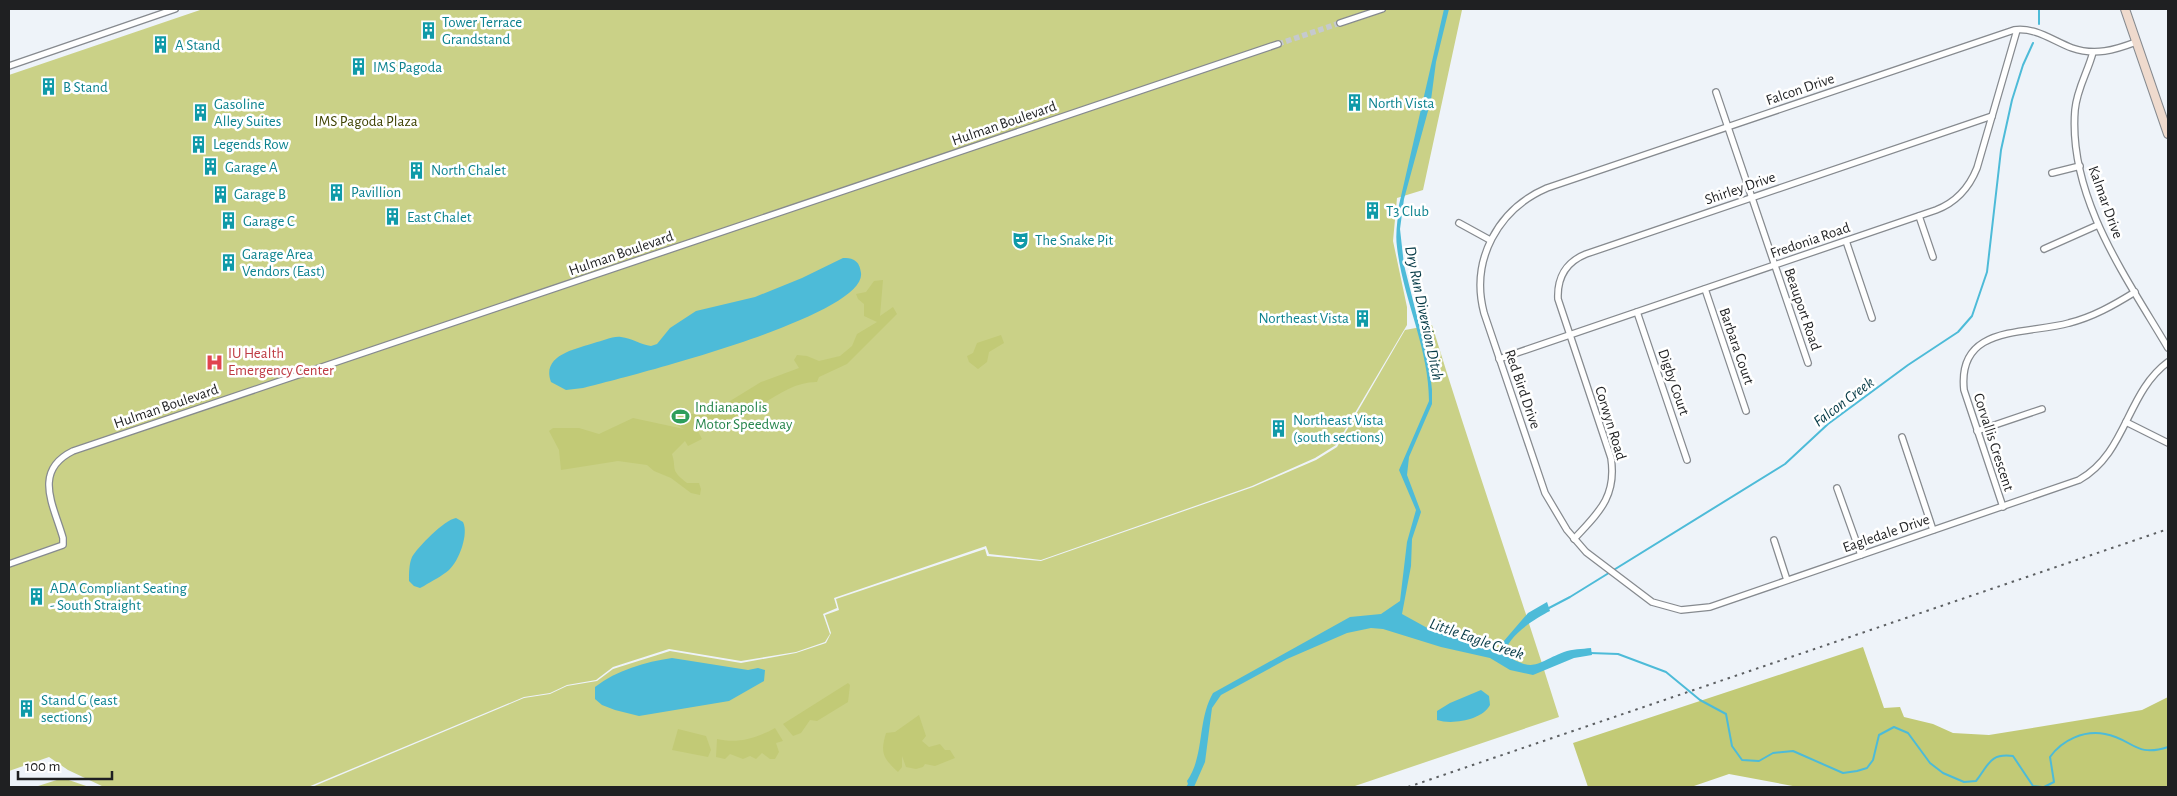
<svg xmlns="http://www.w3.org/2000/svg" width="2177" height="796" font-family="'Alegreya Sans',sans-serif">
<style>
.green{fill:#cad187}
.forest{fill:#c2ca76}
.water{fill:#4dbbd8}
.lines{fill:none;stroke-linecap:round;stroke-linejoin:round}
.stream{stroke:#4dbbd8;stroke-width:2}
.street-tunnel{stroke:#c5c9ce;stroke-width:5.5;stroke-dasharray:5.5 3;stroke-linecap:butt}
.street-casing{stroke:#868a8f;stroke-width:8}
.secondary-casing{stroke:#868a8f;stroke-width:10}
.street{stroke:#fff;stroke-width:5.5}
.secondary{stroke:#efdacd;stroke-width:8}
.rail{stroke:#5c5f62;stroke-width:2;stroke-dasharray:2.5 5;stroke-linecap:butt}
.labels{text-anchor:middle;stroke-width:5;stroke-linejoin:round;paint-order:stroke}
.culture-label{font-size:15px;fill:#0d838f;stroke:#fff;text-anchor:start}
.street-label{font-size:15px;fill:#1f2022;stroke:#fff}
.park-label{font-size:15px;fill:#3e4100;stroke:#fff}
.health-label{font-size:15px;fill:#be3a42;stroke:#fff;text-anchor:start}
.leisure-label{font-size:15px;fill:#27864d;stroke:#fff;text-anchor:start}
.water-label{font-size:16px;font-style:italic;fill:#043945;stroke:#fff}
</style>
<rect width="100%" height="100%" fill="#eef3f9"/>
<!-- green -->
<g class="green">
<polygon points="203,9 1467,9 1462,10 1423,190 1397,198 1393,241 1407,307 1407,325 1336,445 1315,458 1252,486 1041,560 989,554 986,546 834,598 837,608 823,614 830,634 825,642 796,652 741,661 669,649 613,667 596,680 567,685 550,693 524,697 308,787 104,787 68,770 49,757 9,771 9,75"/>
<path d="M1432,325C1472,456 1518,586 1559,717L1352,787H312L524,698L550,694L567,686L597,681L613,669L670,651L741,663L796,653L826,643L831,633L825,615L839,610L836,599L985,549L987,556L1041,561L1253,487L1316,460L1337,447L1405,330Z"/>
<polygon points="63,778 89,787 35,787"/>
</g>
<!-- forest -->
<g class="forest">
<path d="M883,280L880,316L893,307L897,314L847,364L819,377L817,382C781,381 747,423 715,430L710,422L704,427H696L702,439L688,446L685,441L672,454C677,469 669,469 687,483H699L701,489L700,495L691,493L671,478L654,471L647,465L618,461L561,470L559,450L549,431L553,428H579L599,434L633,418L684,429L675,424L679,416L705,412L722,406L761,382L799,368L794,360L797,355L807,356L819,361L840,356L852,346L857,334L877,322L864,316V304L858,299L856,294L866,292L874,281Z"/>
<polygon points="1001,335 1004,343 989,352 987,362 978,369 969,362 967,356 973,353 977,343"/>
<polygon points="1863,647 1884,708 1900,707 1904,717 1933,724 1953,733 1989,735 2142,710 2168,697 2168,787 1798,787 1729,774 1691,787 1588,787 1573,743"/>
<polygon points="848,683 850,685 848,702 817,721 810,720 801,733 793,736 783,724"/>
<path d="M919,715L926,736L922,741L929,747L940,744L945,750H950L955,758L935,766L925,764L923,767L916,769L906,767L902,756V767L898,772C883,758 880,753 886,733L895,732Z"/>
<path d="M775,728L783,741L776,743L779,752L775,759H770L762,753L756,759L750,756L743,759L730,754L725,759L716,757L717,739C738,744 757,738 775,728Z"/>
<polygon points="678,729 706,736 711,750 708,757 672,750"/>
</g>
<!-- water -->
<g class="water">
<path d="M1444,9H1449L1436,62L1431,100L1404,199L1400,229L1404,265L1429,364L1432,390V404L1409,457L1407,475L1421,512L1412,539L1411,566L1402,614L1431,630L1458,637L1476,645L1497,649L1528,613L1547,602L1550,611C1536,618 1505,637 1505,655C1536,673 1535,663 1564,652C1572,649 1582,649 1591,648L1592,655L1574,658L1533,675L1510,670L1490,658L1441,647L1383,629L1371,628L1347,633L1287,659L1221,695L1212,708L1205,762L1194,787H1186L1188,784L1187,781C1205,755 1197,721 1213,693L1350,617L1381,614L1400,601L1407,542L1416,510L1399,470L1429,401C1429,348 1403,299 1397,247C1395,233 1398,219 1399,205Z"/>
<path d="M843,258C847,258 850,258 854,260C859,263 860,267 861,273C867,317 622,378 583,388L566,390L551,382C541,355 576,349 594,343C603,341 612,336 621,337C632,338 641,345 651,346L657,344L670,328L696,311L755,297L802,278Z"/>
<path d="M456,518L463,522C469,534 459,561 449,570C442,576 432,581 424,586L420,588L414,586L409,581C409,573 409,564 412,557C418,547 444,520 456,518Z"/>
<path d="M672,658L748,670L758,668L765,670L764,681L729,701L639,716L615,710L602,705L595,699V687C617,670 645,662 672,658Z"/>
<path d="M1481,690L1489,696L1490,705C1482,720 1452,725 1437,720V711L1450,703Z"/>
</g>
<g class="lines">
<!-- stream -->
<g class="stream">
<polyline points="2039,9 2039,24"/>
<polyline points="1549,608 1570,597 1785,464 1828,424 1908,365 1958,332 1972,316 1987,272 2001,150 2012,100 2023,65 2033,43"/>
<path d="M1590,653L1618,654L1666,672L1700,700L1726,714L1732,746L1742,760L1759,761L1773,753L1793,751L1843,773L1857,771L1867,768L1873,760L1879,735L1894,727L1908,733L1930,763L1943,773L1964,782L1976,781C1989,765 1989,753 2013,756L2033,786L2042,787"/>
<path d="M2044,787L2054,782L2050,757C2062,740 2084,730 2105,734C2133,739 2135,758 2168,747"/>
</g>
<!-- street-tunnel -->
<polyline class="street-tunnel" points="1278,44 1340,23"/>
<defs>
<g id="street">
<polyline points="1340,23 1382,9"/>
<path d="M2136,42C2115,50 2095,56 2072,48C2053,41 2036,27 2014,30L1547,188C1498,209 1470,260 1484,313L1545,493L1567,530L1586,552L1652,602L1681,610L1710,607L2079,480C2127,453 2126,393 2168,362"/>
<path d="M2093,52C2088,72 2077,88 2075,110C2068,197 2126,277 2168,348"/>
<polyline points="9,66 175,9"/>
<polyline points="1716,92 1808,363"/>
<polyline points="2052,173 2080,166"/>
<polyline points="1919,216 1933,257"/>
<polyline points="1459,223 1490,240"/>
<polyline points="1846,241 1872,318"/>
<polyline points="2044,249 2098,225"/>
<polyline points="1705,289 1746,411"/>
<polyline points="1637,312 1687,460"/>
<path d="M1499,359L1936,210C1957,202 1969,188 1977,168L2017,30"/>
<polyline points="2126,422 2168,443"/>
<polyline points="1977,431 2042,409"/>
<polyline points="1902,437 1933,530"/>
<polyline points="1837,488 1861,555"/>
<path d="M2003,507L1964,390C1957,324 2026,335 2069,323C2093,317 2114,305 2135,292"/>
<path d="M1574,539C1598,513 1617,497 1611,458L1558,299C1557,278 1566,262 1586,254L1992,116"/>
<polyline points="1774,540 1787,580"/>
<path d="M9,564L63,545V538C54,506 32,471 73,451L1278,44"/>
</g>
<polyline id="secondary" points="2125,9 2168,134"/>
</defs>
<!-- street casing -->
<use href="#street" class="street-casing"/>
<!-- secondary casing -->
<use href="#secondary" class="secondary-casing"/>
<!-- street -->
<use href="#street" class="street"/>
<!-- secondary -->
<use href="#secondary" class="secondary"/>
<!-- rail -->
<polyline class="rail" points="1408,787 2168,529"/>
</g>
<!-- icons -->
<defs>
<symbol id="building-bare" viewBox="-9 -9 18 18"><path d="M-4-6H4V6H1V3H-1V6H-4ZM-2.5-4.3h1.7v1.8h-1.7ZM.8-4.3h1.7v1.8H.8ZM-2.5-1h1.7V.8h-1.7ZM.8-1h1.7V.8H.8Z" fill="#0f9aa8" stroke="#fff" stroke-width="2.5" paint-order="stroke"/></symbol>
<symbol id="theatre-bare" viewBox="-9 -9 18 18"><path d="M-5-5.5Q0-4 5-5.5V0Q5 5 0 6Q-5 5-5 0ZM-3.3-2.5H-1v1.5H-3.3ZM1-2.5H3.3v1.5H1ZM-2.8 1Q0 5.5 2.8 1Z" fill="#0f9aa8" stroke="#fff" stroke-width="2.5" paint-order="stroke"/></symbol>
<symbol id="hospital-bare" viewBox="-9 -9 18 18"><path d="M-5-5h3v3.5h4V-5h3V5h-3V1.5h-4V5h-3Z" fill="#e0444e" stroke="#fff" stroke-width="2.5" paint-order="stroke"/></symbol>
<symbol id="stadium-bare" viewBox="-9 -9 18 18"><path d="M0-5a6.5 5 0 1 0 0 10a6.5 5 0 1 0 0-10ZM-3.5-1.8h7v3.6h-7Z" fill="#2e9e5b" stroke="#fff" stroke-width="2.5" paint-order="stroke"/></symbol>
</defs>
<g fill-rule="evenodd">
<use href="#building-bare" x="416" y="18" width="25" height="25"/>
<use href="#building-bare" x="148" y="32" width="25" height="25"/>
<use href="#building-bare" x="346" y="54" width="25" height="25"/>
<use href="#building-bare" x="36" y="74" width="25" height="25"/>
<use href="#building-bare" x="1342" y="90" width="25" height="25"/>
<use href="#building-bare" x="188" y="100" width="25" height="25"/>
<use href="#building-bare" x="186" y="132" width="25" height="25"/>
<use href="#building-bare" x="198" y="154" width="25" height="25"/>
<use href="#building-bare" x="404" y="158" width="25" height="25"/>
<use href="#building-bare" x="324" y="180" width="25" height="25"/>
<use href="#building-bare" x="208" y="182" width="25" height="25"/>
<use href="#building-bare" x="1360" y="198" width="25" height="25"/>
<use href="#building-bare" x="380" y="204" width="25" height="25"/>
<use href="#building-bare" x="216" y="208" width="25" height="25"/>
<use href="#theatre-bare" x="1008" y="228" width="25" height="25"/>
<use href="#building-bare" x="216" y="250" width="25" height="25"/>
<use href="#building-bare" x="1350" y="306" width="25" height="25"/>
<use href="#hospital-bare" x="202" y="350" width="25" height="25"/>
<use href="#stadium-bare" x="668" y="404" width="25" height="25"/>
<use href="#building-bare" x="1266" y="416" width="25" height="25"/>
<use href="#building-bare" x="24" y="584" width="25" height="25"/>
<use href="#building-bare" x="14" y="696" width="25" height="25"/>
</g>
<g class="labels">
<!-- culture labels -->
<g class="culture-label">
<text x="442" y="27">Tower Terrace<tspan x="442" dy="17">Grandstand</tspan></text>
<text x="175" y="50">A Stand</text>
<text x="373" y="72">IMS Pagoda</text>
<text x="63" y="92">B Stand</text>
<text x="1368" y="108">North Vista</text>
<text x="214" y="109">Gasoline<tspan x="214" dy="17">Alley Suites</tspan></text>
<text x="213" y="149">Legends Row</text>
<text x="225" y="172">Garage A</text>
<text x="431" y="175">North Chalet</text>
<text x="351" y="197">Pavillion</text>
<text x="234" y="199">Garage B</text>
<text x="1386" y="216">T3 Club</text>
<text x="407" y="222">East Chalet</text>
<text x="243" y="226">Garage C</text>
<text x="1035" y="245">The Snake Pit</text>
<text x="242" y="259">Garage Area<tspan x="242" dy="17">Vendors (East)</tspan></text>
<text x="1349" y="323" text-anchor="end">Northeast Vista</text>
<text x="1293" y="425">Northeast Vista<tspan x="1293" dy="17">(south sections)</tspan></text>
<text x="50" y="593">ADA Compliant Seating<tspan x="50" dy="17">- South Straight</tspan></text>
<text x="41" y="705">Stand G (east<tspan x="41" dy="17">sections)</tspan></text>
</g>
<!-- street labels -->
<g class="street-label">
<text transform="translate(1800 89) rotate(-19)" y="5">Falcon Drive</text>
<text transform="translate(1004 123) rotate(-19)" y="5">Hulman Boulevard</text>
<text transform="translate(1740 188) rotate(-19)" y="5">Shirley Drive</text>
<text transform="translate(2106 202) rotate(70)" y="5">Kalmar Drive</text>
<text transform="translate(1810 240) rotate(-19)" y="5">Fredonia Road</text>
<text transform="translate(621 253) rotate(-19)" y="5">Hulman Boulevard</text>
<text transform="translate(1803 309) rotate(71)" y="5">Beauport Road</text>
<text transform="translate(1737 346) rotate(71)" y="5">Barbara Court</text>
<text transform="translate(1674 382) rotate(71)" y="5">Digby Court</text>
<text transform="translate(1523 389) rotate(71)" y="5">Red Bird Drive</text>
<text transform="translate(166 406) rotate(-19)" y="5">Hulman Boulevard</text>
<text transform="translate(1611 423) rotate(73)" y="5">Corwyn Road</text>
<text transform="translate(1994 442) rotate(72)" y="5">Corvallis Crescent</text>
<text transform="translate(1886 533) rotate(-19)" y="5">Eagledale Drive</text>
</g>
<!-- park labels -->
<g class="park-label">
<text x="366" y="126">IMS Pagoda Plaza</text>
</g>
<!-- health labels -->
<g class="health-label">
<text x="228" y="358">IU Health<tspan x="228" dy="17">Emergency Center</tspan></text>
</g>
<!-- leisure labels -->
<g class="leisure-label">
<text x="695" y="412">Indianapolis<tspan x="695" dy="17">Motor Speedway</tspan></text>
</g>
<!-- water labels -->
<g class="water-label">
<text transform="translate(1425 313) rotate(78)" y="6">Dry Run Diversion Ditch</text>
<text transform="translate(1843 401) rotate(-37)" y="6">Falcon Creek</text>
<text transform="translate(1477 638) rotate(19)" y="6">Little Eagle Creek</text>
</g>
</g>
<!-- border -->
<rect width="2177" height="796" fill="none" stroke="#1f2022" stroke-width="20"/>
<!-- scale -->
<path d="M18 771v8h94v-8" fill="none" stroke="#1f2022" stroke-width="2.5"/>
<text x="25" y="771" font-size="15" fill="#1f2022" stroke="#ffffff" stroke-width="4" paint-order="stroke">100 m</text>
</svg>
